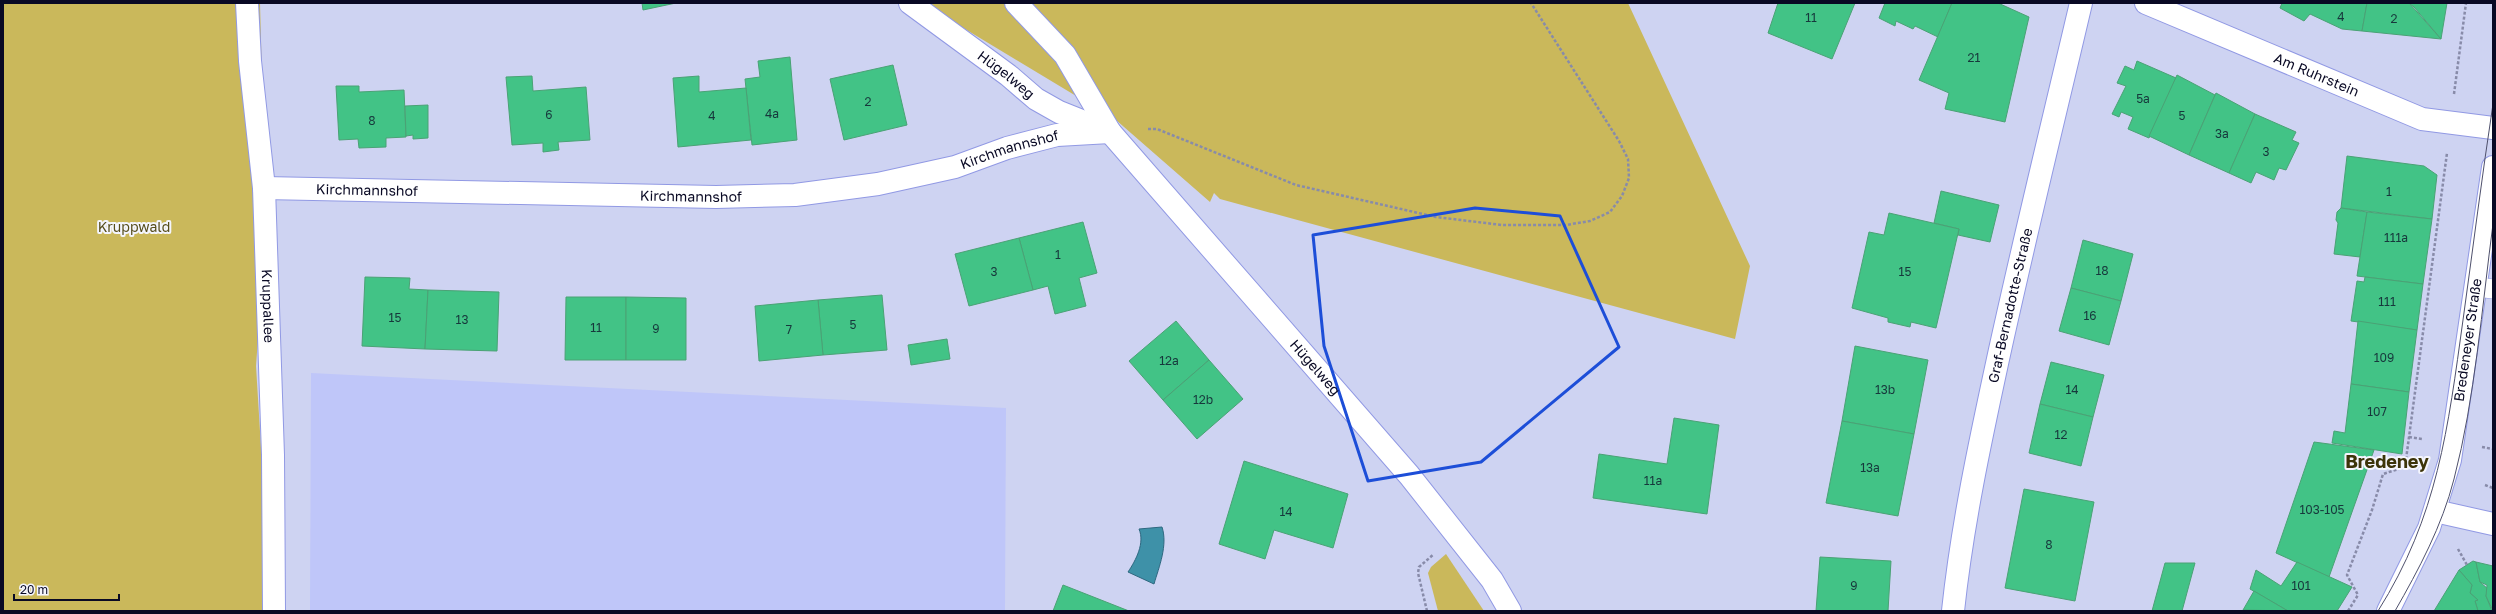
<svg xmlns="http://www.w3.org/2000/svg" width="2496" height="614" font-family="'Golos Text',sans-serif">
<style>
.built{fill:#bfc6f9}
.green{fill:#cab85b}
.water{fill:#3e91a8;stroke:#2e6880}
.building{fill:#42c386;stroke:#4aa275}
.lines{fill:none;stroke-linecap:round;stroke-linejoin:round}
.service-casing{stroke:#9199e4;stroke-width:20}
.minor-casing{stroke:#9199e4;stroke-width:24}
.tertiary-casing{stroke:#9199e4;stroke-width:24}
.path{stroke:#888ba9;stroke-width:2.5;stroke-dasharray:3 2;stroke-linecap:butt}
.service{stroke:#fff;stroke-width:19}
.minor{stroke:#fff;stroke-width:22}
.tertiary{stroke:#fff;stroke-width:22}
.tram{stroke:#4e506c;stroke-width:1}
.marked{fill:none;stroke:#1d4ed8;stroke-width:3;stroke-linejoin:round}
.labels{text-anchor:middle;stroke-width:4;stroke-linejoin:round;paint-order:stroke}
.number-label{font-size:12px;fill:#17383c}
.street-label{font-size:14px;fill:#090924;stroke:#f4f5fd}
.park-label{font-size:14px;fill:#564d1b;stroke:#f4f5fd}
.district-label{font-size:18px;font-weight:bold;fill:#3c3409;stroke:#f4f5fd}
</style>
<rect width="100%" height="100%" fill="#ced3f2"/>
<!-- built -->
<polygon class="built" points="311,373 1006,408 1005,611 310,611"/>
<!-- green -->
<g class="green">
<polygon points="3,3 260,3 266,226 256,366 271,611 3,611"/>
<polygon points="922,3 1628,3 1750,266 1735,339 1220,199 1214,193 1210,202 1116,120"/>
<polygon points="1446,554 1484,611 1438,611 1428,573 1431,567"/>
</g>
<!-- water -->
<path class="water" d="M1162,527C1168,545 1159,567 1154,584L1128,572C1136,560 1145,543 1139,529Z"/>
<!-- building -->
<g class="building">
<polygon points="642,3 676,3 643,10"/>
<polygon points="1778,3 1855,3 1832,59 1768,33"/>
<polygon points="1885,3 1952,3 1938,37 1915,26 1913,29 1896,21 1895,26 1879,18"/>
<polygon points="1952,3 1998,3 2029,17 2005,122 1945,109 1949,93 1919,80"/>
<polygon points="2282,3 2367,3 2362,31 2342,29 2310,14 2304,21 2280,8"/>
<polygon points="2367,3 2409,3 2441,39 2362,31"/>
<polygon points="2409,3 2447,3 2441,39 2414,7"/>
<polygon points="790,57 797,140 752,145 745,79 760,77 758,61"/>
<polygon points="2137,61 2176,78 2149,138 2128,129 2133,117 2121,112 2119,117 2112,114 2126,86 2117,83 2125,66 2134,70"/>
<polygon points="893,65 907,125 844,140 830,79"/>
<polygon points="2177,75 2215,95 2189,155 2149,136"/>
<polygon points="532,76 533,91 586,87 590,140 558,142 559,150 543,152 543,143 512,145 506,77"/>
<polygon points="699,76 699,92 746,88 751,140 678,147 673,78"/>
<polygon points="336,86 359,86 359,92 404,90 406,137 386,138 386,147 359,148 358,139 339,140"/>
<polygon points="2216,93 2255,114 2229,173 2189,155"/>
<polygon points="428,105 428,138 413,139 413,135 406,136 405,106"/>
<polygon points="2255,114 2296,132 2292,140 2299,143 2286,170 2279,168 2274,180 2256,172 2251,183 2229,173"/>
<polygon points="2347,156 2424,166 2437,175 2432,219 2341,208"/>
<polygon points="1941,191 1999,205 1990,242 1958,235 1959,229 1934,223"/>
<polygon points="2341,208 2367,212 2360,257 2334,254 2338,223 2336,220 2337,212"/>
<polygon points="2367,212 2432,219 2423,284 2357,276"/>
<polygon points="1889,213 1959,229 1936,328 1911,322 1910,327 1888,322 1888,318 1852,308 1869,232 1884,235"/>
<polygon points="1083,222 1097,273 1079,278 1086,306 1055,314 1048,286 1033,290 1019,238"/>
<polygon points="1019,238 1033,290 969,306 955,254"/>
<polygon points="2083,240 2133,254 2121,301 2071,288"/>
<polygon points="365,277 410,278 409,289 428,290 425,349 362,346"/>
<polygon points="2365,277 2423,284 2417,330 2351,321 2357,281 2364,282"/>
<polygon points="2071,288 2121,301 2109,345 2059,331"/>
<polygon points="428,290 499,292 497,351 425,349"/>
<polygon points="882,295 887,350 823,355 818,300"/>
<polygon points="566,297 626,297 626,360 565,360"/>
<polygon points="626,297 686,298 686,360 626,360"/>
<polygon points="818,300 823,355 759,361 755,306"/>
<polygon points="1176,321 1209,360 1163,400 1129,361"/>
<polygon points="2358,321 2417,330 2409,392 2351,384"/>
<polygon points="947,339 950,359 911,365 908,345"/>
<polygon points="1855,346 1928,360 1914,434 1842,421"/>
<polygon points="1209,360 1243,399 1197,439 1163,400"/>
<polygon points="2051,362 2104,375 2093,417 2040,404"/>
<polygon points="2351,384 2409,392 2402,454 2332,443 2334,431 2345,433"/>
<polygon points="2040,404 2093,417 2081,466 2029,453"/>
<polygon points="1674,418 1719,425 1707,514 1593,498 1599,454 1667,464"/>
<polygon points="1842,421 1914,434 1898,516 1826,503"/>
<polygon points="2314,442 2374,450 2329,577 2276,553"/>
<polygon points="1244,461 1348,494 1333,548 1274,530 1265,559 1219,544"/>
<polygon points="2024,489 2094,502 2075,601 2005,588"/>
<polygon points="1820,557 1891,561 1888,611 1816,611"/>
<polygon points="2473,561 2476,562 2480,582 2488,589 2486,596 2492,611 2478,611 2475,601 2478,600 2470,593 2472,585 2459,570"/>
<polygon points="2297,562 2352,587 2337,611 2288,611 2250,589 2256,570 2281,586"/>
<polygon points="2476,562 2493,566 2493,611 2486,596 2487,585 2480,582"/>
<polygon points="2165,563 2195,563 2182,611 2152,611"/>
<polygon points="2459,570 2472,585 2470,593 2478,600 2475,601 2478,611 2434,611"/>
<polygon points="1063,585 1129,611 1053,611"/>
<polygon points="2254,591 2288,611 2243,610"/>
</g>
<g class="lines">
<defs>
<polyline id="service" points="2477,287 2493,289"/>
<g id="minor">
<path id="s1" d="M247,3L250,61L264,188L273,455L274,611"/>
<path id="s2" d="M910,3L1008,75L1036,99L1059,112L1104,130"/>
<path id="s3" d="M1016,3L1065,55L1110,132L1409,475L1492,580L1510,611"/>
<path id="s4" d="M2146,3L2422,119L2493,128"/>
<path id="s5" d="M264,188L716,197L795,195L878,184L955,167L1007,148L1057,135L1110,132"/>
<polyline points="2435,511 2493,524"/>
<path id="s6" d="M1953,611C1962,526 1980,442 1998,359C2024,240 2053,122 2081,3"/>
</g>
<g id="tertiary">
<path id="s7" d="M2388,611L2429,528L2450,460L2493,167"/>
</g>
</defs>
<!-- service casing -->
<use href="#service" class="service-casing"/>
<!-- minor casing -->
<use href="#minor" class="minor-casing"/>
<!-- tertiary casing -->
<use href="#tertiary" class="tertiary-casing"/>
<!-- path -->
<g class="path">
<polyline points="2454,94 2466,3"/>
<polyline points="1148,129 1157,129 1296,185 1436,217 1502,225 1566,225 1590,221 1610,212 1622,196 1629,178 1628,159 1619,141 1531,3"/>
<polyline points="2409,437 2422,439"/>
<polyline points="2482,447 2493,449"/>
<polyline points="2485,485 2493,488"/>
<polyline points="2458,549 2467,565"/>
<polyline points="1427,611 1418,573 1419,567 1434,554"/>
<polyline points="2348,611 2358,595 2347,575 2372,510 2383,474 2405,467 2447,153"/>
</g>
<!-- service -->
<use href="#service" class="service"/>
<!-- minor -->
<use href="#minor" class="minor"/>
<!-- tertiary -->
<use href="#tertiary" class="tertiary"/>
<!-- tram -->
<g class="tram">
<path d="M2378,611C2438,516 2448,428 2463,320C2473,248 2482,176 2493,104"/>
<path d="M2395,611C2419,569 2442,526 2454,479C2475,399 2482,306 2493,224"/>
</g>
</g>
<!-- marked area -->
<path class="marked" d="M1475,208L1560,216L1619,347L1481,462L1368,481L1324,346L1313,235Z"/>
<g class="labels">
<!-- number labels -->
<g class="number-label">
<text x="2341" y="21">4</text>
<text x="1811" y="22">11</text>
<text x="2394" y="23">2</text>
<text x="1974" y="62">21</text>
<text x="2143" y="103">5a</text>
<text x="868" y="106">2</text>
<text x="772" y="118">4a</text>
<text x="549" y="119">6</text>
<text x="712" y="120">4</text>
<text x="2182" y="120">5</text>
<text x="372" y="125">8</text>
<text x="2222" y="138">3a</text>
<text x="2266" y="156">3</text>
<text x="2389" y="196">1</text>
<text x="2396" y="242">111a</text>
<text x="1058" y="259">1</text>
<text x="2102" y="275">18</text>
<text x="994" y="276">3</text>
<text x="1905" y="276">15</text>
<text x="2387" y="306">111</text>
<text x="2090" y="320">16</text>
<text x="395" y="322">15</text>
<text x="462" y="324">13</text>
<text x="853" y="329">5</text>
<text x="596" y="332">11</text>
<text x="656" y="333">9</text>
<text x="789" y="334">7</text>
<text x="2384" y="362">109</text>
<text x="1169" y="365">12a</text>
<text x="1885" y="394">13b</text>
<text x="2072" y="394">14</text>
<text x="1203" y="404">12b</text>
<text x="2377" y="416">107</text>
<text x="2061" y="439">12</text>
<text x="1870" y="472">13a</text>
<text x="1653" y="485">11a</text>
<text x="2322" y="514">103-105</text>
<text x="1286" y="516">14</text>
<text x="2049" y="549">8</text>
<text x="1854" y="590">9</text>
<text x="2301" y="590">101</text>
</g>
<!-- street labels -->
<g class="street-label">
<text dy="5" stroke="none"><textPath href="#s2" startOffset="120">Hügelweg</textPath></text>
<text dy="5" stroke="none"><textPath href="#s4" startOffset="185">Am Ruhrstein</textPath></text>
<text dy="5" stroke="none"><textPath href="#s5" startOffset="751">Kirchmannshof</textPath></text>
<text dy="5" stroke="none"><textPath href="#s5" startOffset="103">Kirchmannshof</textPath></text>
<text dy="5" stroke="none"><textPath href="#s5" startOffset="427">Kirchmannshof</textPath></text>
<text dy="5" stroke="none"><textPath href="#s6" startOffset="311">Graf-Bernadotte-Straße</textPath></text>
<text dy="5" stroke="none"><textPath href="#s1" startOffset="304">Kruppallee</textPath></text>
<text dy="5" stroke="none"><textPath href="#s7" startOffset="285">Bredeneyer Straße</textPath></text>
<text dy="5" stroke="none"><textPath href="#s3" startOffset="473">Hügelweg</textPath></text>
</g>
<!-- park labels -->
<g class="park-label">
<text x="134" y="232">Kruppwald</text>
</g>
<!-- district labels -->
<g class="district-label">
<text x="2387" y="468">Bredeney</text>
</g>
</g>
<!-- border -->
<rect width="2496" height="614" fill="none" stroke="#090924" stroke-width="8"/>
<!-- scale -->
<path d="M14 594v6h105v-6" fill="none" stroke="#090924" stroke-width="2"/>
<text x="20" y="594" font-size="12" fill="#090924" stroke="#f4f5fd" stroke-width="3" paint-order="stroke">20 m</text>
</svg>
